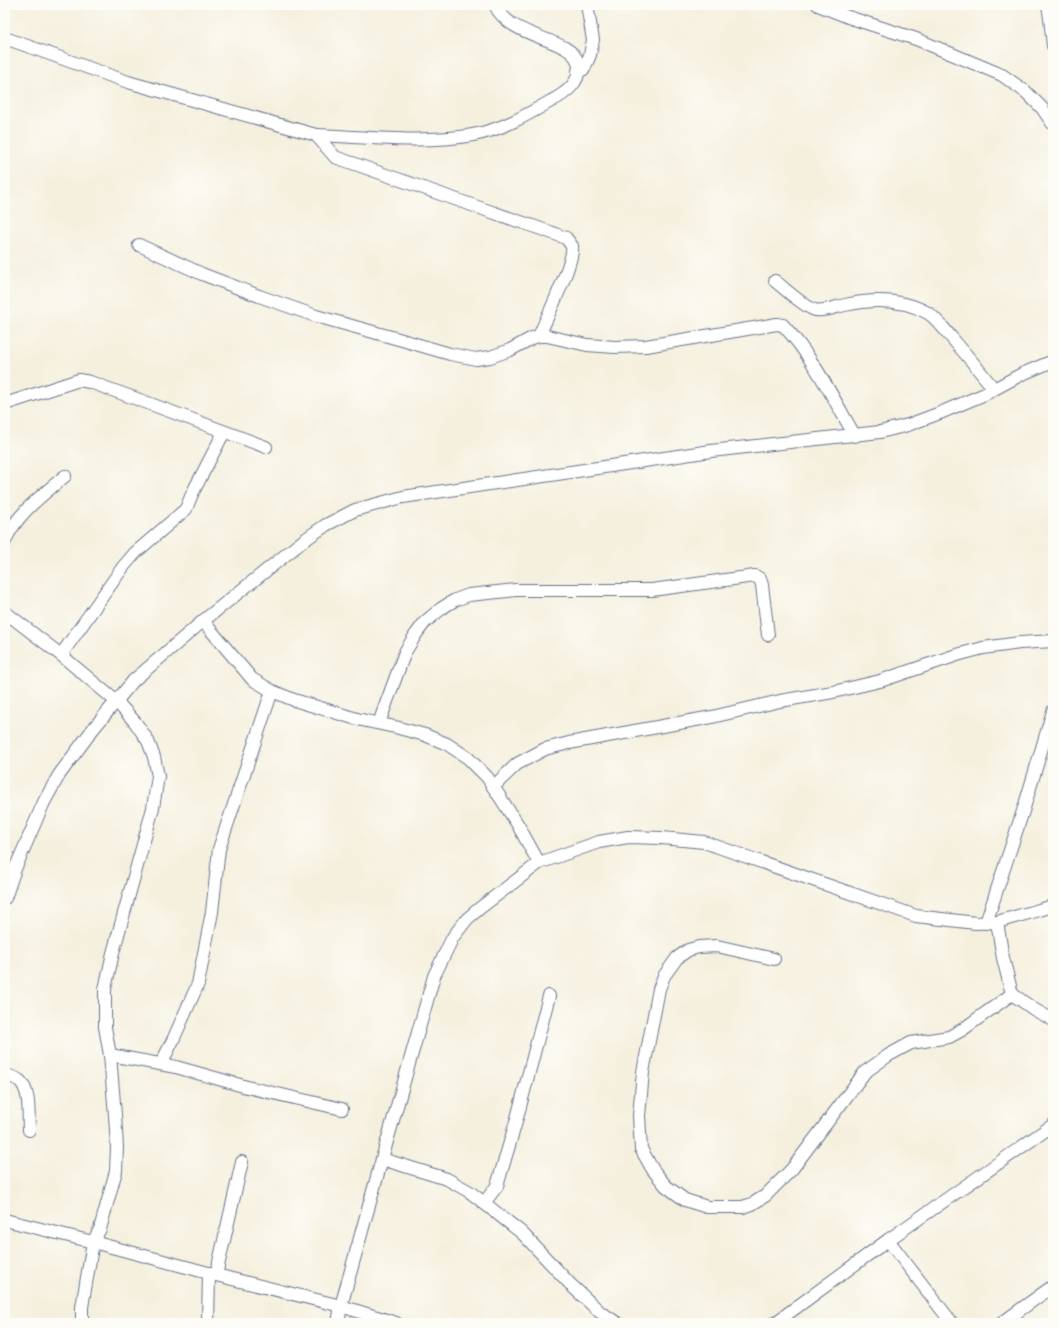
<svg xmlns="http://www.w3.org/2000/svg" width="1058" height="1328" font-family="Kalam,sans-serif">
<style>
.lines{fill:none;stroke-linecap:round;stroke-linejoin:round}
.street-casing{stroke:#67738b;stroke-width:14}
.street{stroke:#fff;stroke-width:12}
</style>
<rect width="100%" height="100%" fill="#fdfcf7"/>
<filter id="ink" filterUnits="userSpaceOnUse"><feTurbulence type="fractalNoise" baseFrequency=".025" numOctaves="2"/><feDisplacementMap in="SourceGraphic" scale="8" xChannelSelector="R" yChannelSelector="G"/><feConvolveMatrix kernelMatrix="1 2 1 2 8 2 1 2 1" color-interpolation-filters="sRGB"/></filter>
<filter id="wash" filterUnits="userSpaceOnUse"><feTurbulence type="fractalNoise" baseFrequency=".012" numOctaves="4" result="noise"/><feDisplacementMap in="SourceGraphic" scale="16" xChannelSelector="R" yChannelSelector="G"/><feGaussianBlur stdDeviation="0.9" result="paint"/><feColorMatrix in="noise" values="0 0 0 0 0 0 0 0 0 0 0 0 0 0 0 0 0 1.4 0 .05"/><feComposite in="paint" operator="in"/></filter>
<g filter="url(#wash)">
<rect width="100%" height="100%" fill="#f5f0de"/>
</g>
<g filter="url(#ink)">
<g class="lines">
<defs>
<g id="street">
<polyline points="818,5 848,17 916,39 1002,75 1026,92 1042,108 1053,124"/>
<polyline points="1048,5 1050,18 1053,46"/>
<path d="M5,38L128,82L316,135L335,157L486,210L547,231L566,238L572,246C575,261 546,319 539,336"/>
<polyline points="578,71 584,69 590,55 593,40 587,5"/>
<path d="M316,135C368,137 422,144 473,135C501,130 527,115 551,101C565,94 583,81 578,62C570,37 510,39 495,5"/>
<path d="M139,245L202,274L259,296L316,316L402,340L450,354L476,359L490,357L510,350L532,338L539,336H547L587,345L615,347L646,346L777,324L783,325C813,357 833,398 855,436"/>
<path d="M775,281C784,288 804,307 815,310C824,312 835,307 845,305C872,299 903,299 928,313C937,319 944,329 951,337C966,354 980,371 994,389"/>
<polyline points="5,404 79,380 90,382 137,399 266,447"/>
<path d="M5,541C17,513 43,495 65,476"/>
<polyline points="5,612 61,655 117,702 135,722 148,741 154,757 158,776 153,808 113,953 105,989 105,1027 110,1055 115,1115 117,1147 116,1171 100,1229 93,1242 82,1307 82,1323"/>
<polyline points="203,621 252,679 272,691 294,700 357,719 395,727 425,735 447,744 468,758 487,777 518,825 539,863"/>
<polyline points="61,655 123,567 135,553 186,509 192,494 224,432"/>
<polyline points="379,723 405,652 416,634 425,622 442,608 455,600 469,595 516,590 652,590 755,576 760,579 762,585 768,635"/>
<polyline points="493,787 517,764 545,749 569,743 712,717 780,701 833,692 880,681 957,655 983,648 1020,643 1053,641"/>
<polyline points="5,898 15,869 44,802 59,775 93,729 134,680 203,621 303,541 326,525 355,510 403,497 711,451 880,432 908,425 940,413 985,394 1022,374 1053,361"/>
<polyline points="997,922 1003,958 1012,994 1035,1010 1053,1020"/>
<polyline points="986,923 1024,808 1053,711"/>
<polyline points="774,959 717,946 699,947 688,950 677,958 664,976 659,989 643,1072 639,1116 641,1149 653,1170 666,1186 685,1200 707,1207 743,1207 752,1204 765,1196 792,1169 865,1072 889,1055 911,1043 949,1037 962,1030 1012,994"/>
<polyline points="110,1055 176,1067 247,1087 342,1109"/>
<polyline points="161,1064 173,1040 198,984 212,912 219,849 272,691"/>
<path d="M5,1075C10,1076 16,1078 20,1081C31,1092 28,1115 29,1130"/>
<polyline points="382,1159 447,1179 470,1192 522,1233 572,1286 600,1312 617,1323"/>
<polyline points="484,1203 497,1186 516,1122 549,996"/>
<polyline points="5,1220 93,1242 216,1275 341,1306 396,1323"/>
<polyline points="888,1240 952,1323"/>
<polyline points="216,1275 242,1162"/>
<polyline points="208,1323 209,1273"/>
<polyline points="338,1323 341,1306 382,1159 434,976 453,937 467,919 480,908 539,863 599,842 628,837 662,838 704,842 916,916 976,923 997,922 1053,906"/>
<polyline points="775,1323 888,1240 1053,1125"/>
<polyline points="1002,1323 1053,1286"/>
</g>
</defs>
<!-- street casing -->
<use href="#street" class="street-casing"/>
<!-- street -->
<use href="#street" class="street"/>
</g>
</g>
<!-- margin -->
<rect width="1058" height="1328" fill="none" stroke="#fdfcf7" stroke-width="20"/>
</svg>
